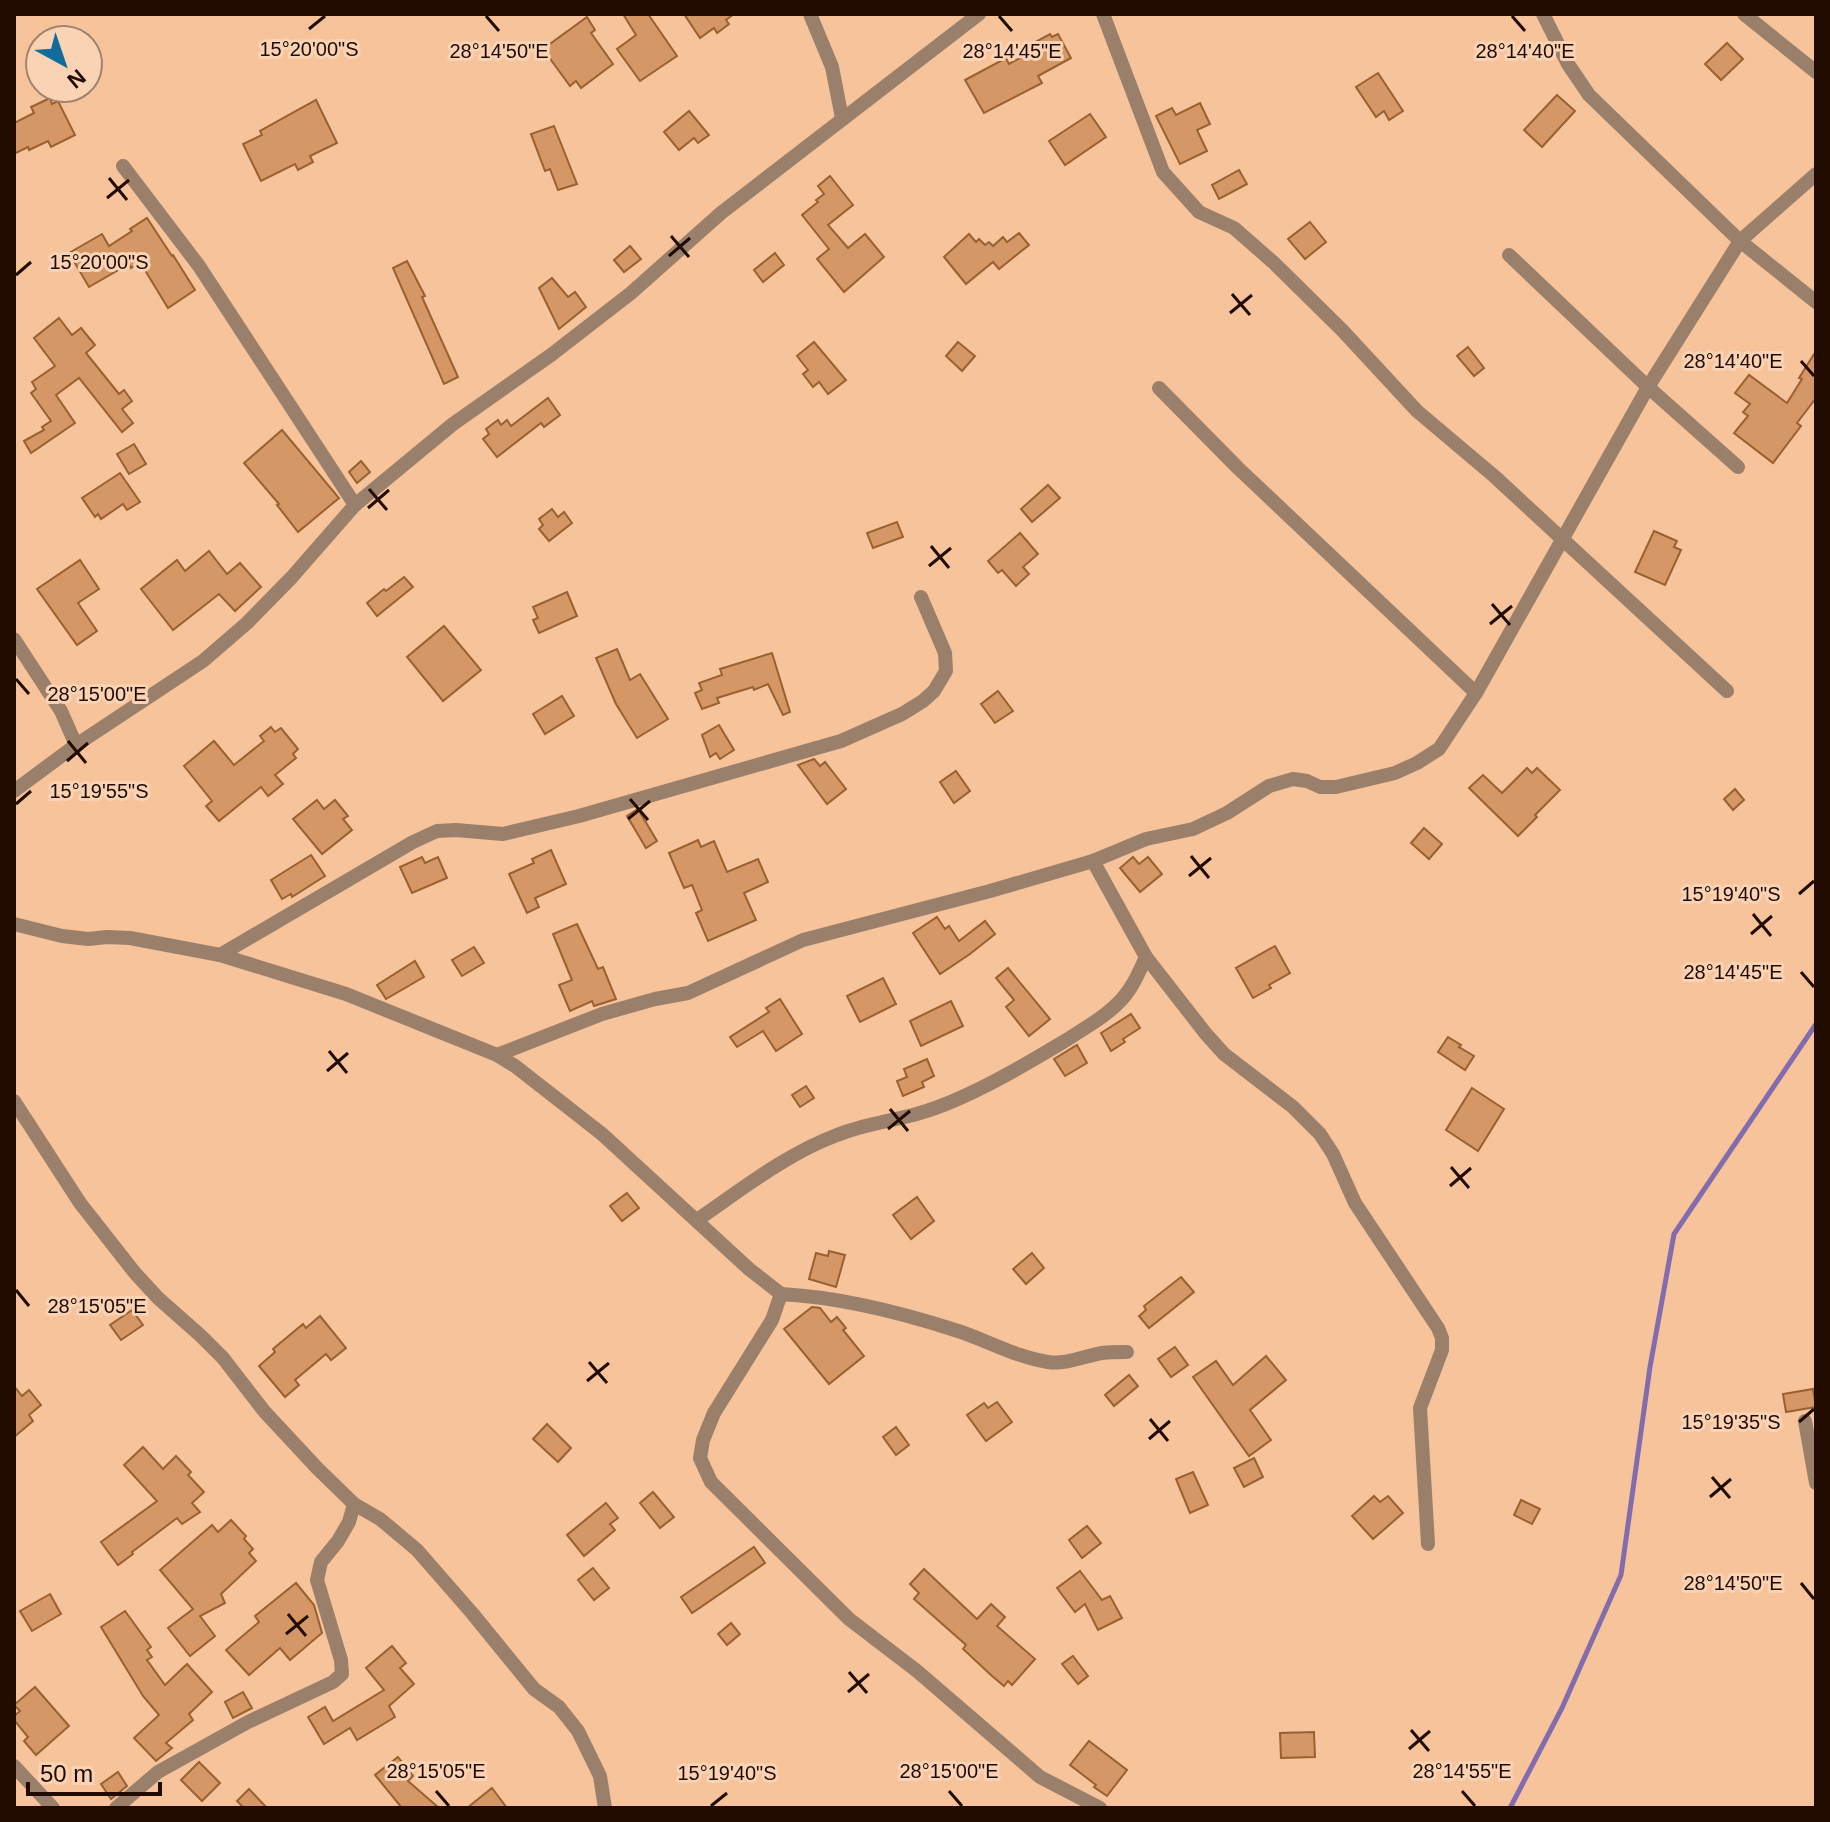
<svg xmlns="http://www.w3.org/2000/svg" width="1830" height="1822" font-family="Arial,sans-serif">
<style>
.lines{fill:none;stroke-linecap:round;stroke-linejoin:round}
.stream{stroke:#836cae;stroke-width:5}
.building{fill:#d49765;stroke:#9a6130;stroke-width:2}
.street{stroke:#9a7f6a;stroke-width:14}
.ticks{fill:none;stroke:#210b00;stroke-width:3}
.ticks-label{font-size:20px;text-anchor:middle;fill:#210b00;stroke:#fad3b5;stroke-width:6;stroke-linejoin:round;paint-order:stroke}
</style>
<rect width="100%" height="100%" fill="#f6c39b"/>
<g class="lines">
<!-- stream -->
<polyline class="stream" points="1510,1808 1562,1708 1621,1575 1650,1367 1674,1234 1816,1024"/>
</g>
<!-- building -->
<g class="building">
<polygon points="623,14 648,14 677,56 640,81 617,49 636,35"/>
<polygon points="684,14 734,14 726,20 729,24 717,33 714,28 700,38"/>
<polygon points="587,17 595,30 591,33 613,64 581,88 576,81 570,86 543,49"/>
<polygon points="1050,34 1052,37 1058,34 1071,58 1038,76 1042,83 984,113 965,80 1006,58 1009,64 1033,51 1030,45"/>
<polygon points="1727,43 1743,59 1721,80 1705,64"/>
<polygon points="1378,73 1403,111 1389,120 1384,111 1376,117 1356,87"/>
<polygon points="1557,95 1575,111 1542,147 1524,130"/>
<polygon points="50,98 52,104 58,101 75,135 51,147 48,141 29,150 28,147 14,154 14,123 34,113 31,107"/>
<polygon points="316,100 337,143 310,156 313,162 298,170 295,164 261,181 243,144 262,135 260,131"/>
<polygon points="1200,103 1210,124 1197,130 1207,151 1180,164 1156,116 1172,108 1176,115"/>
<polygon points="689,111 709,135 698,143 694,138 679,150 664,132"/>
<polygon points="1090,114 1106,137 1065,165 1049,141"/>
<polygon points="554,126 577,184 558,190 550,169 545,171 531,134"/>
<polygon points="1239,170 1247,184 1219,199 1212,185"/>
<polygon points="830,176 853,205 828,225 848,248 865,234 884,257 844,292 817,259 829,249 802,215 818,202 816,200 824,194 818,186"/>
<polygon points="147,218 172,256 173,255 195,290 168,308 140,262 131,268 129,264 89,287 69,253 102,234 109,246 132,231 130,229"/>
<polygon points="1310,222 1326,242 1305,259 1288,239"/>
<polygon points="1019,233 1029,245 999,269 993,262 966,284 944,257 969,234 976,242 979,239 985,245 989,242 993,246 1003,237 1007,242"/>
<polygon points="630,246 641,259 624,272 614,260"/>
<polygon points="775,253 784,265 763,282 754,270"/>
<polygon points="407,261 425,296 422,297 458,377 444,384 393,268"/>
<polygon points="552,278 568,297 575,292 586,307 559,329 539,288"/>
<polygon points="59,318 72,335 81,328 95,345 86,353 119,394 124,390 132,401 122,409 133,423 122,432 79,378 56,395 75,423 31,453 24,441 44,430 42,427 51,421 31,393 36,389 32,382 55,366 34,338"/>
<polygon points="814,342 846,380 828,394 819,382 813,387 803,374 808,370 797,356"/>
<polygon points="958,342 975,356 962,371 946,356"/>
<polygon points="1468,347 1484,368 1474,376 1457,356"/>
<polygon points="1816,351 1816,398 1797,423 1801,426 1773,463 1734,433 1748,416 1743,412 1750,404 1735,393 1749,375 1787,403 1802,379 1799,378"/>
<polygon points="548,398 560,415 544,427 541,423 497,457 483,439 489,434 486,429 498,420 501,425 507,420 511,426"/>
<polygon points="282,430 339,498 298,532 277,505 279,504 244,463"/>
<polygon points="134,444 146,464 129,474 117,454"/>
<polygon points="361,461 370,472 357,483 349,472"/>
<polygon points="120,473 140,502 127,510 123,504 101,519 98,514 95,517 82,498"/>
<polygon points="1048,485 1060,498 1032,522 1021,509"/>
<polygon points="552,509 558,517 564,512 572,523 549,541 539,529 543,525 539,519"/>
<polygon points="897,522 903,537 873,548 867,533"/>
<polygon points="1654,531 1677,541 1674,547 1681,550 1665,585 1635,572"/>
<polygon points="1020,533 1038,554 1023,567 1029,574 1016,586 1002,570 998,573 988,561"/>
<polygon points="209,551 227,574 240,563 261,587 235,611 219,594 173,630 141,589 177,560 185,571"/>
<polygon points="80,560 99,589 78,603 97,631 77,645 37,589"/>
<polygon points="404,577 413,587 377,616 367,603 384,589 386,591"/>
<polygon points="567,592 577,616 539,633 533,620 538,618 533,607"/>
<polygon points="444,626 481,670 443,701 407,657"/>
<polygon points="617,649 630,680 640,674 668,719 637,738 616,704 596,658"/>
<polygon points="772,653 790,712 783,715 768,684 754,690 753,687 717,698 719,703 702,709 695,693 702,690 699,683 722,675 720,669"/>
<polygon points="998,691 1013,711 995,723 981,704"/>
<polygon points="562,696 574,716 545,734 533,714"/>
<polygon points="719,725 734,750 720,759 716,753 710,757 702,735"/>
<polygon points="271,727 275,732 281,728 298,749 293,754 296,758 275,775 283,784 268,796 261,787 219,821 206,806 212,801 184,766 214,741 234,765 264,741 260,736"/>
<polygon points="814,759 820,766 825,762 846,789 827,804 798,765"/>
<polygon points="1527,768 1532,773 1537,768 1560,790 1535,815 1537,817 1518,836 1469,788 1483,775 1502,793"/>
<polygon points="956,771 970,791 954,803 940,782"/>
<polygon points="1735,789 1744,800 1733,810 1724,799"/>
<polygon points="317,800 324,809 335,800 348,816 343,819 352,830 322,854 293,819"/>
<polygon points="638,809 657,841 646,848 627,816"/>
<polygon points="1424,828 1442,844 1429,859 1411,843"/>
<polygon points="698,840 701,847 714,841 727,872 758,859 768,882 744,893 756,920 708,941 696,913 702,910 692,885 684,888 669,853"/>
<polygon points="551,850 566,884 535,898 539,907 527,913 509,874 534,863 532,859"/>
<polygon points="311,855 325,876 292,897 291,894 282,899 271,880"/>
<polygon points="422,857 425,863 438,857 447,878 412,893 400,867"/>
<polygon points="1133,857 1139,864 1148,857 1162,874 1140,892 1120,868"/>
<polygon points="937,917 945,929 949,926 959,941 985,921 995,934 970,954 940,974 913,933"/>
<polygon points="577,924 598,969 603,967 616,999 594,1006 592,1001 570,1011 559,985 572,980 553,934"/>
<polygon points="1275,946 1290,973 1269,985 1271,988 1253,998 1236,968"/>
<polygon points="474,947 484,963 462,976 452,960"/>
<polygon points="415,961 424,977 386,999 377,985"/>
<polygon points="1008,968 1050,1019 1029,1036 1006,1007 1014,1000 996,978"/>
<polygon points="883,978 896,1004 860,1022 847,996"/>
<polygon points="780,999 802,1034 776,1051 763,1031 737,1047 730,1037 769,1012 766,1008"/>
<polygon points="951,1001 963,1026 921,1046 910,1021"/>
<polygon points="1131,1014 1140,1028 1123,1039 1125,1042 1111,1051 1101,1033"/>
<polygon points="1448,1037 1461,1045 1459,1047 1474,1056 1465,1070 1438,1052"/>
<polygon points="1077,1045 1087,1063 1065,1076 1054,1059"/>
<polygon points="927,1059 934,1076 922,1082 924,1087 903,1096 897,1081 907,1077 904,1069"/>
<polygon points="806,1086 814,1098 800,1107 792,1095"/>
<polygon points="1472,1088 1504,1109 1478,1151 1446,1130"/>
<polygon points="627,1193 639,1208 622,1221 610,1206"/>
<polygon points="917,1197 934,1221 911,1239 893,1215"/>
<polygon points="829,1251 845,1255 836,1287 809,1279 816,1253 828,1256"/>
<polygon points="1032,1253 1044,1268 1026,1284 1013,1269"/>
<polygon points="1181,1277 1194,1292 1149,1328 1139,1316 1146,1310 1144,1306"/>
<polygon points="812,1307 820,1308 831,1322 837,1317 846,1328 843,1330 864,1356 829,1384 784,1329"/>
<polygon points="132,1310 143,1325 121,1340 110,1325"/>
<polygon points="320,1316 346,1348 331,1360 326,1354 295,1380 299,1385 285,1397 259,1366 275,1352 273,1349 303,1324 306,1328"/>
<polygon points="1175,1347 1188,1365 1171,1377 1158,1359"/>
<polygon points="1266,1356 1286,1380 1250,1410 1271,1440 1249,1456 1193,1377 1216,1361 1233,1385"/>
<polygon points="1129,1375 1138,1386 1114,1406 1105,1395"/>
<polygon points="14,1386 22,1396 29,1390 41,1405 29,1415 33,1421 14,1437"/>
<polygon points="1813,1389 1816,1407 1786,1412 1783,1394"/>
<polygon points="997,1402 1012,1422 986,1441 967,1415 984,1403 988,1408"/>
<polygon points="547,1424 571,1448 558,1462 533,1439"/>
<polygon points="896,1427 909,1445 896,1455 883,1437"/>
<polygon points="143,1447 163,1469 176,1456 191,1472 188,1475 204,1492 192,1503 200,1512 182,1524 177,1518 132,1552 133,1554 118,1565 101,1542 157,1501 124,1465"/>
<polygon points="1254,1458 1263,1477 1244,1487 1234,1468"/>
<polygon points="1193,1472 1208,1505 1190,1513 1176,1479"/>
<polygon points="653,1492 674,1517 660,1528 640,1503"/>
<polygon points="1374,1496 1380,1502 1388,1496 1403,1513 1373,1539 1352,1516"/>
<polygon points="1521,1500 1540,1509 1532,1524 1514,1515"/>
<polygon points="606,1503 618,1518 610,1524 615,1530 584,1556 567,1535"/>
<polygon points="231,1520 246,1536 244,1539 253,1549 249,1553 256,1561 221,1594 225,1603 200,1616 215,1636 190,1656 168,1628 193,1609 160,1570 212,1525 218,1532"/>
<polygon points="1087,1526 1101,1543 1082,1558 1069,1540"/>
<polygon points="754,1547 765,1563 692,1613 681,1597"/>
<polygon points="593,1568 609,1588 594,1600 578,1580"/>
<polygon points="924,1569 977,1619 991,1604 1005,1617 997,1626 1035,1659 1012,1685 1008,1681 1004,1686 992,1676 963,1649 966,1645 914,1599 919,1593 910,1584"/>
<polygon points="1080,1571 1102,1600 1110,1596 1122,1618 1098,1630 1085,1604 1075,1612 1057,1588"/>
<polygon points="296,1583 314,1605 322,1633 290,1660 280,1648 249,1675 226,1650 259,1622 255,1616"/>
<polygon points="50,1594 61,1614 32,1631 20,1611"/>
<polygon points="125,1611 151,1647 147,1650 152,1657 147,1660 165,1685 187,1664 212,1692 189,1714 193,1720 166,1743 172,1748 156,1761 134,1738 159,1715 143,1696 101,1627"/>
<polygon points="731,1623 740,1634 727,1645 718,1634"/>
<polygon points="392,1646 406,1663 400,1668 414,1684 389,1706 395,1717 357,1740 350,1728 324,1744 308,1717 325,1707 333,1721 384,1690 366,1668"/>
<polygon points="1073,1656 1088,1676 1078,1684 1062,1664"/>
<polygon points="35,1687 69,1726 36,1755 24,1741 28,1737 14,1720 14,1716 20,1711 14,1705"/>
<polygon points="243,1692 252,1708 233,1718 225,1702"/>
<polygon points="1314,1732 1315,1757 1281,1758 1280,1733"/>
<polygon points="1089,1741 1127,1770 1107,1796 1094,1787 1096,1785 1070,1765"/>
<polygon points="398,1757 413,1776 408,1781 439,1808 402,1808 375,1775"/>
<polygon points="199,1762 220,1783 202,1801 181,1780"/>
<polygon points="118,1772 127,1786 111,1799 101,1784"/>
<polygon points="492,1788 507,1808 467,1808"/>
<polygon points="249,1789 267,1808 244,1808 237,1801"/>
</g>
<g class="lines">
<!-- street -->
<g class="street">
<polyline points="810,14 832,67 842,118"/>
<polyline points="1103,14 1163,172 1199,212 1234,228 1274,263 1342,330 1417,411 1494,476 1727,691"/>
<polyline points="1543,14 1568,64 1589,95 1740,241 1816,302"/>
<polyline points="1744,14 1816,72"/>
<polyline points="123,166 199,266 355,505"/>
<polyline points="1509,255 1648,387 1738,467"/>
<polyline points="1159,388 1238,468 1476,693"/>
<polyline points="14,639 61,711 76,745"/>
<polyline points="14,791 76,745 203,661 247,623 292,577 355,505 453,424 551,355 631,293 721,213 979,14"/>
<polyline points="1093,861 1146,957 1206,1034 1224,1054 1293,1107 1320,1134 1333,1154 1355,1203 1438,1328 1442,1338 1442,1350 1420,1408 1428,1544"/>
<polyline points="14,924 62,936 88,939 107,937 130,938 220,955 346,994 497,1055 515,1066 602,1134 749,1269 781,1294 772,1320 714,1413 703,1440 700,1458 711,1482 849,1619 917,1671 1040,1777 1100,1808"/>
<polyline points="220,955 413,842 437,831 456,830 503,834 579,816 841,741 902,714 923,701 934,691 946,671 945,653 921,597"/>
<polyline points="497,1055 602,1014 655,999 688,993 803,940 990,891 1093,861 1146,839 1193,829 1227,813 1269,786 1293,779 1307,781 1320,787 1336,787 1395,773 1417,763 1439,749 1476,693 1648,387 1740,241 1816,174"/>
<polyline points="14,1101 80,1203 135,1273 158,1298 201,1336 223,1358 264,1411 317,1468 354,1504 380,1519 417,1550 472,1613 534,1689 559,1707 578,1731 600,1776 605,1808"/>
<path d="M697,1220C741,1190 786,1154 837,1135C864,1124 893,1121 920,1113C968,1099 1025,1065 1068,1039C1086,1027 1107,1016 1122,999C1133,987 1139,972 1146,957"/>
<path d="M781,1294C839,1297 899,1312 955,1330C987,1340 1015,1357 1048,1362C1066,1365 1084,1356 1102,1353C1110,1352 1119,1352 1127,1352"/>
<polyline points="1805,1421 1816,1483"/>
<polyline points="14,1766 53,1808"/>
<polyline points="116,1808 158,1772 248,1722 333,1682 342,1674 341,1660 317,1580 321,1562 338,1541 349,1522 354,1504"/>
</g>
</g>
<!-- ticks -->
<path class="ticks" d="M486,16L499,31M999,16L1012,31M1512,16L1525,31M309,29L325,16M109,178L127,200M107,198L129,180M671,236L689,257M669,256L690,238M16,275L31,262M1232,294L1250,315M1230,313L1252,295M1801,361L1814,376M369,489L387,510M368,508L389,490M931,546L949,568M929,566L951,548M1492,604L1510,625M1490,624L1512,606M16,679L29,694M68,741L86,763M67,761L88,743M630,799L648,820M16,804L31,791M628,819L650,801M1191,856L1209,878M1189,876L1211,858M1799,894L1814,881M1753,914L1771,936M1751,934L1772,916M1801,972L1814,987M329,1051L347,1073M327,1071L348,1053M890,1109L908,1131M888,1129L910,1111M1451,1167L1469,1188M1450,1186L1471,1168M16,1290L29,1306M589,1362L607,1383M587,1381L609,1363M1150,1419L1168,1441M1799,1422L1814,1409M1149,1439L1170,1421M1712,1477L1730,1498M1710,1497L1731,1479M1801,1583L1814,1599M288,1614L306,1636M286,1634L308,1616M849,1672L867,1693M848,1692L869,1674M1411,1730L1429,1751M1409,1749L1430,1731M436,1791L449,1806M949,1791L962,1806M1462,1791L1475,1806M711,1806L727,1793"/>
<g class="ticks-label">
<text x="309" y="56">15°20'00"S</text>
<text x="499" y="58">28°14'50"E</text>
<text x="1012" y="58">28°14'45"E</text>
<text x="1525" y="58">28°14'40"E</text>
<text x="99" y="269">15°20'00"S</text>
<text x="1733" y="368">28°14'40"E</text>
<text x="97" y="701">28°15'00"E</text>
<text x="99" y="798">15°19'55"S</text>
<text x="1731" y="901">15°19'40"S</text>
<text x="1733" y="979">28°14'45"E</text>
<text x="97" y="1313">28°15'05"E</text>
<text x="1731" y="1429">15°19'35"S</text>
<text x="1733" y="1590">28°14'50"E</text>
<text x="436" y="1778">28°15'05"E</text>
<text x="949" y="1778">28°15'00"E</text>
<text x="1462" y="1778">28°14'55"E</text>
<text x="727" y="1780">15°19'40"S</text>
</g>
<!-- border -->
<rect width="1830" height="1822" fill="none" stroke="#210b00" stroke-width="32"/>
<!-- north arrow -->
<g transform="translate(64 64) rotate(140)"><circle r="38" fill="#fad3b5" stroke="#a3836d" stroke-width="2"/>
<path d="M0-6L14 30L0 20L-14 30Z" fill="#116b9b"/>
<text y="-12" font-size="22" font-weight="bold" text-anchor="middle" fill="#210b00">N</text>
</g>
<!-- scale -->
<path d="M28 1782v12h132v-12" fill="none" stroke="#210b00" stroke-width="4"/>
<text x="40" y="1782" font-size="24" fill="#210b00" stroke="#fad3b5" stroke-width="6" paint-order="stroke">50 m</text>
</svg>
